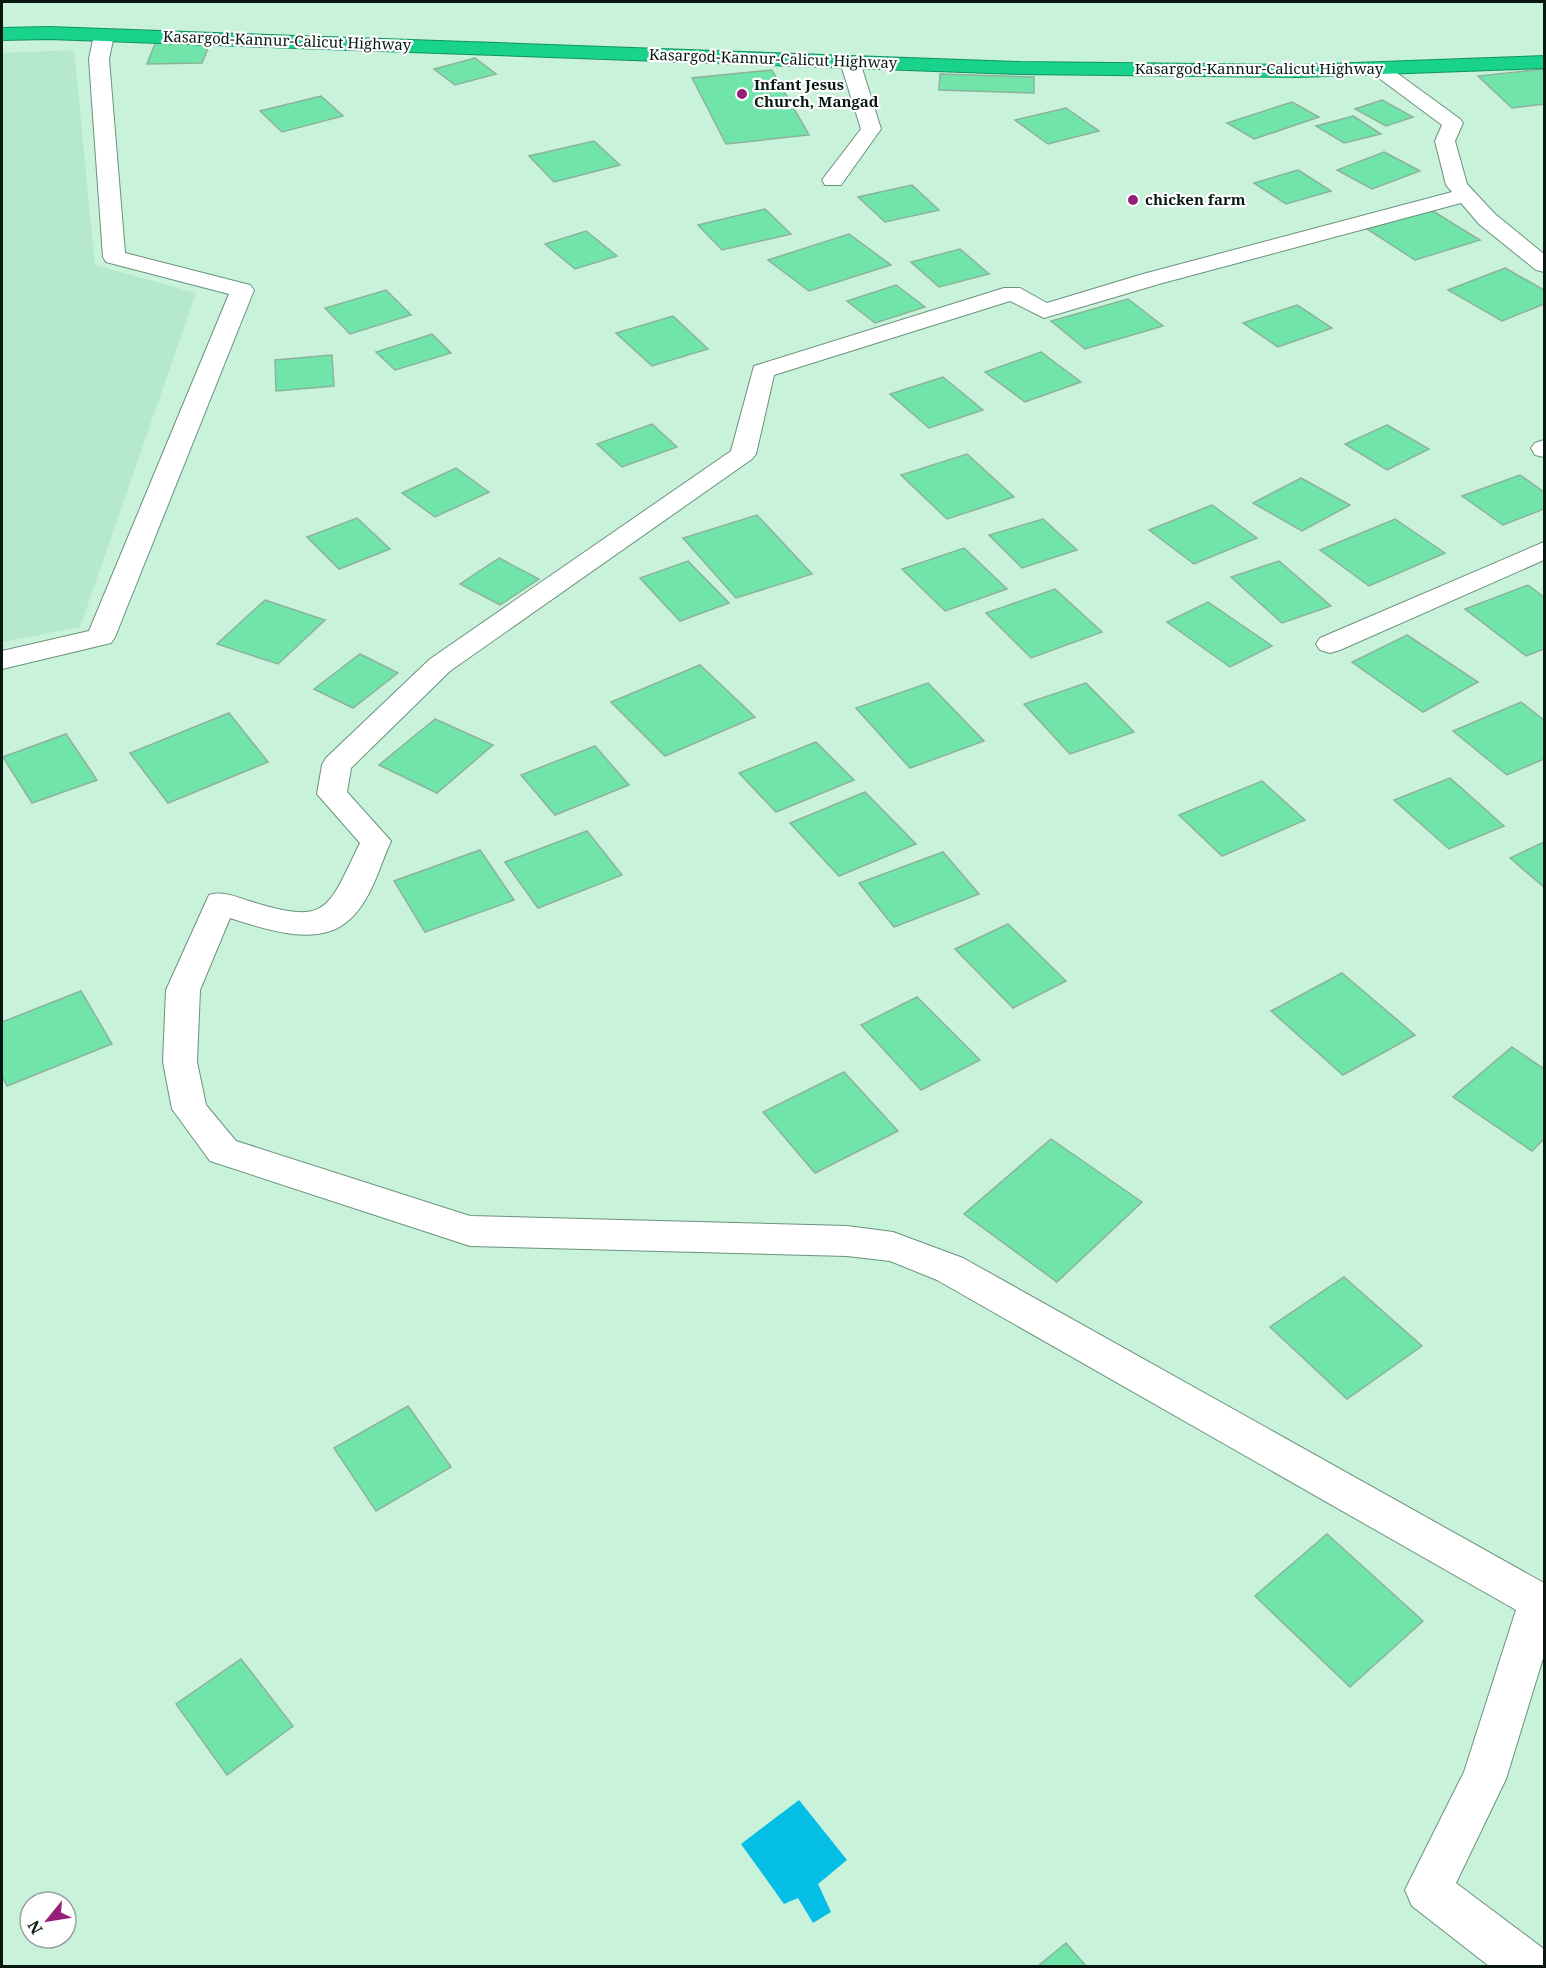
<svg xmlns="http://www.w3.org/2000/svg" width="1546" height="1968" font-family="'Noto Serif',serif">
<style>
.built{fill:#b6e8cc}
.water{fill:#04bee5}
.building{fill:#71e4aa;stroke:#8bb39c;stroke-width:1.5}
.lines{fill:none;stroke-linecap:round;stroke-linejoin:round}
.minor-casing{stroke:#6b927c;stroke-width:2}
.highway-casing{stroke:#139261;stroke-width:2}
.minor{fill:#fff;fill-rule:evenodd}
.highway{fill:#19d38c;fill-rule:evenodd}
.poi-dot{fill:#971f7b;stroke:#fff;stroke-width:2}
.labels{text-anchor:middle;stroke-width:4.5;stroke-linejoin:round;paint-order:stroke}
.far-street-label{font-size:15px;fill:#081810;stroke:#fff}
.far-poi-label{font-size:15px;font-weight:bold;fill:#081810;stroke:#fff;text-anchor:start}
</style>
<rect width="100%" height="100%" fill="#c8f2d9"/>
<!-- built -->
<polygon class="built" points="74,50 95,265 196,293 80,627 2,642 2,53"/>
<!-- water -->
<polygon class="water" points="799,1800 847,1860 818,1884 831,1912 813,1923 798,1898 784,1904 741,1844"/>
<!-- building -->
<g class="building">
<polygon points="156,41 211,41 202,63 147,64"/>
<polygon points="475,58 496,74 455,85 434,69"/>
<polygon points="1544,69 1544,104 1512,108 1478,76"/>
<polygon points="772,70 809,135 726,144 692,78"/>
<polygon points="940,74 1034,77 1034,93 939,90"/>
<polygon points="321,96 343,116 282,132 260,111"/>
<polygon points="1382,100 1413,117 1386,126 1355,109"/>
<polygon points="1292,102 1319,117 1254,139 1227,123"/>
<polygon points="1066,108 1099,131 1048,144 1015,120"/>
<polygon points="1353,116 1381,134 1344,143 1316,126"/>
<polygon points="594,141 620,165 554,182 529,156"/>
<polygon points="1384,152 1420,171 1372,189 1337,170"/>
<polygon points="1298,170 1331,191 1286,204 1254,183"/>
<polygon points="912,185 939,210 885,222 858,197"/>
<polygon points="765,209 791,234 722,250 698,225"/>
<polygon points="1431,210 1480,240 1415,260 1367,229"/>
<polygon points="586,231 617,256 575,269 545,244"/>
<polygon points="849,234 891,265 809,291 768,260"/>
<polygon points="960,249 989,274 939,287 911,262"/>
<polygon points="1505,268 1544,290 1544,304 1502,321 1448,290"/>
<polygon points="896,285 925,307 875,323 847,301"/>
<polygon points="386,290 411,315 350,334 325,308"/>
<polygon points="1128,299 1163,326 1085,349 1051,321"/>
<polygon points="1297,305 1332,328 1278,347 1243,323"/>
<polygon points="673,316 708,349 652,366 616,333"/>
<polygon points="432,334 451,353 395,370 376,352"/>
<polygon points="1041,352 1081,382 1025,402 985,372"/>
<polygon points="332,355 334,386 276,391 275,360"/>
<polygon points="943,377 983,410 929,428 890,394"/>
<polygon points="652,424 677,447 622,467 597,444"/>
<polygon points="1387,425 1429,449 1387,470 1345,444"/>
<polygon points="967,454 1014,497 947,519 901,475"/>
<polygon points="456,468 489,492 435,517 402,493"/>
<polygon points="1520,475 1544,492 1544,509 1503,525 1462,496"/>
<polygon points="1301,478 1350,505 1302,531 1253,503"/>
<polygon points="1212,505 1257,538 1194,564 1149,530"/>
<polygon points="757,515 812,574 736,598 683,538"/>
<polygon points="357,518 390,549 339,569 307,537"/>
<polygon points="1043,519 1077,550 1022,568 989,535"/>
<polygon points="1395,519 1445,553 1369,586 1320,550"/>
<polygon points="964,548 1007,589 945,611 902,569"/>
<polygon points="499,558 539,579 500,605 460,584"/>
<polygon points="688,561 729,603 680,621 640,578"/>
<polygon points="1279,561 1331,606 1282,623 1231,577"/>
<polygon points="1528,585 1544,597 1544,649 1526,656 1465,609"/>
<polygon points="1055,589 1102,632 1031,658 986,613"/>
<polygon points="265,600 325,620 278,664 217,644"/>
<polygon points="1208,602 1272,646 1230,667 1167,622"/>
<polygon points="1407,635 1478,682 1423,712 1352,662"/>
<polygon points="360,654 398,673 353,708 314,689"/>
<polygon points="700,665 755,717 665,756 611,702"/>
<polygon points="928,683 984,741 910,768 856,708"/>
<polygon points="1086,683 1134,732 1070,754 1024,704"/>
<polygon points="1521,702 1544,720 1544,759 1507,775 1453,731"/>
<polygon points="229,713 268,762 168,803 130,753"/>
<polygon points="435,719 493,745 437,793 379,765"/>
<polygon points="66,734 97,780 32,803 3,757"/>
<polygon points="816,742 854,780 776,812 739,773"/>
<polygon points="595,746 629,785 555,815 521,775"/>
<polygon points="1450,778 1504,826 1449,849 1394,800"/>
<polygon points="1262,781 1305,820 1222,856 1179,815"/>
<polygon points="865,792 916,844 839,876 790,823"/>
<polygon points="587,831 622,875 538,908 505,862"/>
<polygon points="1544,842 1544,887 1510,858"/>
<polygon points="480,850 514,900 425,932 394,881"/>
<polygon points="943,852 979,894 894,927 859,883"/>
<polygon points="1008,924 1066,981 1013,1008 955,949"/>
<polygon points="1342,973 1415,1035 1343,1075 1271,1011"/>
<polygon points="81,991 112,1044 7,1086 2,1076 2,1022"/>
<polygon points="917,997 980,1060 921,1090 861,1025"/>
<polygon points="1512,1047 1544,1069 1544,1139 1532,1151 1453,1097"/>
<polygon points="844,1072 898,1131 815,1173 763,1112"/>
<polygon points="1051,1139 1142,1202 1057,1282 964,1214"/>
<polygon points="1344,1277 1422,1346 1347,1399 1270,1327"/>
<polygon points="408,1406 451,1467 376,1511 334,1448"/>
<polygon points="1327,1534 1423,1621 1350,1687 1255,1596"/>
<polygon points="241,1659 293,1726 227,1775 176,1704"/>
<polygon points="1066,1943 1086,1966 1038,1966"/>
</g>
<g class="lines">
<defs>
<g id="minor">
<polygon points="104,29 114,35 109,59 125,253 250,285 254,290 115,637 111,643 2,669 2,651 89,631 229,294 106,262 103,257 89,59 94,35"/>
<polygon points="850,56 857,58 860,62 881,129 841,185 825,185 822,180 861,129 840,62 843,58"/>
<path d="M1379,63L1386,65L1460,119L1463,123L1455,141L1467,184L1495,214L1544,254V272L1536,270L1479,224L1461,203L1159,284L1044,318L1010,301L774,375L756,454L752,459L450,671L351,768L347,792L391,841C380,865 371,901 350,919C319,949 265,929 230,918L200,990L197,1062L206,1105L236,1141L470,1216L847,1226L893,1232L963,1258L1544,1583V1655L1506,1779L1456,1883L1544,1949V1966H1489L1412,1906L1405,1890L1464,1772L1516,1610L937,1280L890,1261L847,1256L470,1246L210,1161L172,1109L163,1062L166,990L209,895C223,891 234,896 249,901C329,926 327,910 360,843L317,794L322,765L326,758L430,659L731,451L754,366L1004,288H1020L1047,303L1143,274L1452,192L1446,185L1435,141L1442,125L1372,73L1369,69L1372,65Z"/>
<polygon points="1544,440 1544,457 1535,455 1531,448 1535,443"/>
<polygon points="1544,542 1544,560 1340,650 1330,653 1320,650 1316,644 1320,638"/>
</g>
<polygon id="highway" points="49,27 1020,62 1299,65 1544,56 1544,68 1299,77 1020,74 49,39 2,40 2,28"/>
</defs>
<!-- minor casing -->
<use href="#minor" class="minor-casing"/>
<!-- highway casing -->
<use href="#highway" class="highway-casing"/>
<!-- minor -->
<use href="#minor" class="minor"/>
<!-- highway -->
<use href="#highway" class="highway"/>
</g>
<!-- markers -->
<g class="poi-dot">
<circle cx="742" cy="94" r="6"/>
<circle cx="1133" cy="200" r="6"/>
</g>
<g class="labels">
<!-- far-street labels -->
<g class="far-street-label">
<text transform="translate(287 41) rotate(2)" y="5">Kasargod-Kannur-Calicut Highway</text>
<text transform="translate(773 59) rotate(2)" y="5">Kasargod-Kannur-Calicut Highway</text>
<text x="1259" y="74">Kasargod-Kannur-Calicut Highway</text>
</g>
<!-- far-poi labels -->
<g class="far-poi-label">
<text x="754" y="90">Infant Jesus<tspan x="754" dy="17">Church, Mangad</tspan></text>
<text x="1145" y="205">chicken farm</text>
</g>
</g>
<!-- border -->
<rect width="1546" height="1968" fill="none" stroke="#081810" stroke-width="6"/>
<!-- north arrow -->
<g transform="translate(48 1920) rotate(240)"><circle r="28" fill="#ffffff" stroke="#9ca39f" stroke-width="1.5"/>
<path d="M0-4.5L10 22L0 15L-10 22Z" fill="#971f7b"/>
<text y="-9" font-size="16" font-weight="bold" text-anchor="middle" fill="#081810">N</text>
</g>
</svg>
